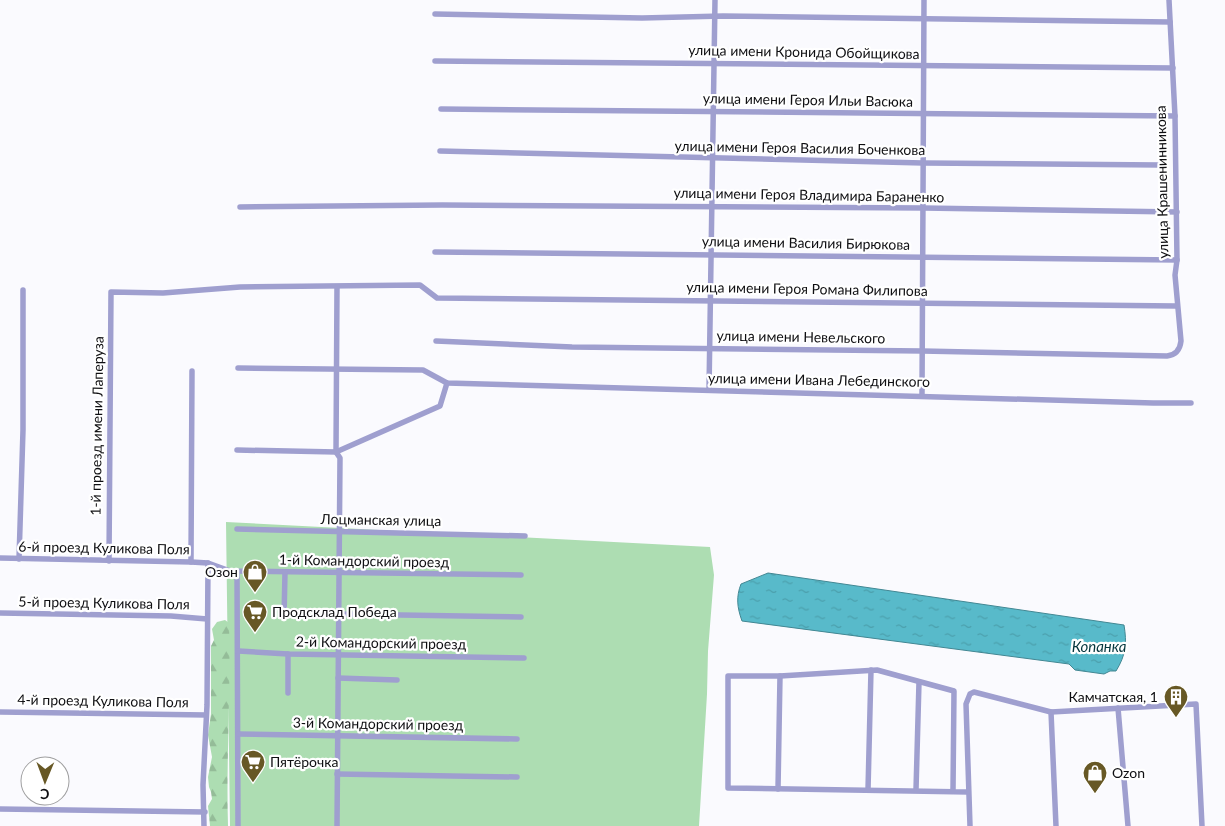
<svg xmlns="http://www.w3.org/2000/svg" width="1225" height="826" font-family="Lato,sans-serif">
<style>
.grass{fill:#adddb2}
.forest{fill:url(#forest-firs)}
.water{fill:url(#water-ripples);stroke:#428793}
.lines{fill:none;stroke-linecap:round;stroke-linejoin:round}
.street{stroke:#9f9fcf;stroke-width:5.5}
.labels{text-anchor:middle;stroke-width:4.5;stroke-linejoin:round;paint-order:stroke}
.street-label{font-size:14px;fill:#0f0f12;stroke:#fff}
.poi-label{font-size:14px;fill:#0f0f12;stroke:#fff;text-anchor:start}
.water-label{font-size:15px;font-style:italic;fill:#05363d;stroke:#fff}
</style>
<defs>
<pattern id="forest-firs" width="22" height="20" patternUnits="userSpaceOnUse" patternTransform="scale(1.25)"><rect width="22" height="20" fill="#adddb2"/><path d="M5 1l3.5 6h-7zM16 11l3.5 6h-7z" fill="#94bc98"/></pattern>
<pattern id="water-ripples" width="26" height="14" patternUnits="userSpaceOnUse" patternTransform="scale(1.25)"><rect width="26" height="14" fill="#58baca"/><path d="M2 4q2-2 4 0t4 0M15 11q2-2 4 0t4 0" fill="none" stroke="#4b9fac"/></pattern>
</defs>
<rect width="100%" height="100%" fill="#fafafe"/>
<!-- grass -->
<polygon class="grass" points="226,522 710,547 714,575 708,651 707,694 699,826 230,826"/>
<!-- forest -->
<path class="forest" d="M225,620L229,623C231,691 226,759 228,826H210L208,806L212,799L211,792L209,787L208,777L212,757L208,735L211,714V646L214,640L212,629L217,622Z"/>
<!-- water -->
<path class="water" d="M768,573L1124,625C1127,643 1126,655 1116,671H1110L1104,674L1075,670L1069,664L742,621C737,607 736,597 741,584Z"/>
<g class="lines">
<!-- street -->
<g class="street">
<polyline points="435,14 642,18 723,16 1170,22"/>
<polyline points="435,61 1173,68"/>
<polyline points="441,109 1175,116"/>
<polyline points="440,151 923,163 1160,165"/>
<polyline points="240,207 442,205 923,208 1177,212"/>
<polyline points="435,252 1177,260"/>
<path d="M436,341L572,347L922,351L1167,356C1176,355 1180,350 1181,341L1175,275L1177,260L1175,116L1169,0"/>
<polyline points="238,368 423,370 447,383 1153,403 1191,403"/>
<polyline points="709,390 715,0"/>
<polyline points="922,395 924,0"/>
<polyline points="237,450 336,452 440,406 447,383"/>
<polyline points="237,529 525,536"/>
<polyline points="0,558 191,562 208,563 230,571 521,575"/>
<polyline points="19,559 23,430 23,290"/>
<polyline points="109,561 111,292 163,293 240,287 420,285 437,298 1176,306"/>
<polyline points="191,562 192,371"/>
<polyline points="237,571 238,826"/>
<polyline points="0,613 171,616 207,619"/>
<polyline points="338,614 521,617"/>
<polyline points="284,618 285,572"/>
<polyline points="238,651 288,654 524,658"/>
<polyline points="288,654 288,693"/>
<polyline points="338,678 397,680"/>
<polyline points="1118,708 1128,826"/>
<polyline points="0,712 206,715"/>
<polyline points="1051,712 1056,826"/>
<polyline points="238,734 517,739"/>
<polyline points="337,774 517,777"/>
<polyline points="778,789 780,676"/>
<polyline points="868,790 871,670"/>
<polyline points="916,790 919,682"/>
<polyline points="953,791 954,691 877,670 780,676 728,676 728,788 968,792"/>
<polyline points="0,809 205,812"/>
<polyline points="204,826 203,785 207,705 208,563"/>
<polyline points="337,826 340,458 336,452 337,287"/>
<polyline points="970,826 966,704 970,694 974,692 1051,712 1196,704 1202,826"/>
</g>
</g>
<!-- icons -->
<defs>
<symbol id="shop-pin" viewBox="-11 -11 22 30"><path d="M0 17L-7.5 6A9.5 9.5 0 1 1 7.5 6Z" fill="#675825" stroke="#fff"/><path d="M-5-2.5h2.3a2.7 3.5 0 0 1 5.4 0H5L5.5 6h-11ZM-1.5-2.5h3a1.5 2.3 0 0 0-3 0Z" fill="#fff"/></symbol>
<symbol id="supermarket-pin" viewBox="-11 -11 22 30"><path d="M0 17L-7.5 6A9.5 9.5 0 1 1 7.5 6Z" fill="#675825" stroke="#fff"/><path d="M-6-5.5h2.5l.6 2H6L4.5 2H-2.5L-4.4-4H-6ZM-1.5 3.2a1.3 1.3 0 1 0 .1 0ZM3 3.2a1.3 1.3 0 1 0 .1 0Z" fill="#fff"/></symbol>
<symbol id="building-pin" viewBox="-11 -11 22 30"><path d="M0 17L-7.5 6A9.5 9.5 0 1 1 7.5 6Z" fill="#675825" stroke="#fff"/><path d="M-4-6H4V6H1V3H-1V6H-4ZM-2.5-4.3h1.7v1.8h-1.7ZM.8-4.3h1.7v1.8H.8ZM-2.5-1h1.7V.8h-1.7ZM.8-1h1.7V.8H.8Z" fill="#fff"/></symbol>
</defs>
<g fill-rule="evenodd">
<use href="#shop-pin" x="241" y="558" width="28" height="38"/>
<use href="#supermarket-pin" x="241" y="598" width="28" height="38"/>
<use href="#building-pin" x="1162" y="683" width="28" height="38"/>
<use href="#supermarket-pin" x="239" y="748" width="28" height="38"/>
<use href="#shop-pin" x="1081" y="759" width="28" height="38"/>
</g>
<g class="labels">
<!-- street labels -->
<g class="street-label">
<text transform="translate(804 52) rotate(1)" y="5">улица имени Кронида Обойщикова</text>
<text transform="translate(808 100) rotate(1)" y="5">улица имени Героя Ильи Васюка</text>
<text transform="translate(800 148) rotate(1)" y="5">улица имени Героя Василия Боченкова</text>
<text transform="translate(1162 182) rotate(-91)" y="5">улица Крашенинникова</text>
<text transform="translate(809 195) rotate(1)" y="5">улица имени Героя Владимира Бараненко</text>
<text transform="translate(806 243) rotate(1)" y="5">улица имени Василия Бирюкова</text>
<text transform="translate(807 289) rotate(1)" y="5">улица имени Героя Романа Филипова</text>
<text transform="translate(801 337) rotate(1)" y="5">улица имени Невельского</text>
<text transform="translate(819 380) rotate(1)" y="5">улица имени Ивана Лебединского</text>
<text transform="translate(97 426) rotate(-89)" y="5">1-й проезд имени Лаперуза</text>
<text transform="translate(381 520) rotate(1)" y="5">Лоцманская улица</text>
<text transform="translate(104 548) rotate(1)" y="5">6-й проезд Куликова Поля</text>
<text transform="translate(364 561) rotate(1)" y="5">1-й Командорский проезд</text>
<text transform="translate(104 603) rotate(1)" y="5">5-й проезд Куликова Поля</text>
<text transform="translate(381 643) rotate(1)" y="5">2-й Командорский проезд</text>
<text transform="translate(103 701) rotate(1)" y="5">4-й проезд Куликова Поля</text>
<text transform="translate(378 724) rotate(1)" y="5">3-й Командорский проезд</text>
</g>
<!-- poi labels -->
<g class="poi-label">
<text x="238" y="577" text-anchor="end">Озон</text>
<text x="272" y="617">Продсклад Победа</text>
<text x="1158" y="702" text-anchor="end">Камчатская, 1</text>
<text x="270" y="767">Пятёрочка</text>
<text x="1112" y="778">Ozon</text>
</g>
<!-- water labels -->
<g class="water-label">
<text x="1099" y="652">Копанка</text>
</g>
</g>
<!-- north arrow -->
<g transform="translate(45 781) rotate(181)"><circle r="24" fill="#ffffff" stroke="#9f9fa0"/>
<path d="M0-4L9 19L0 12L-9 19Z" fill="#675825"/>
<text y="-8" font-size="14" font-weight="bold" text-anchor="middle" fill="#0f0f12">С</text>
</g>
</svg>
